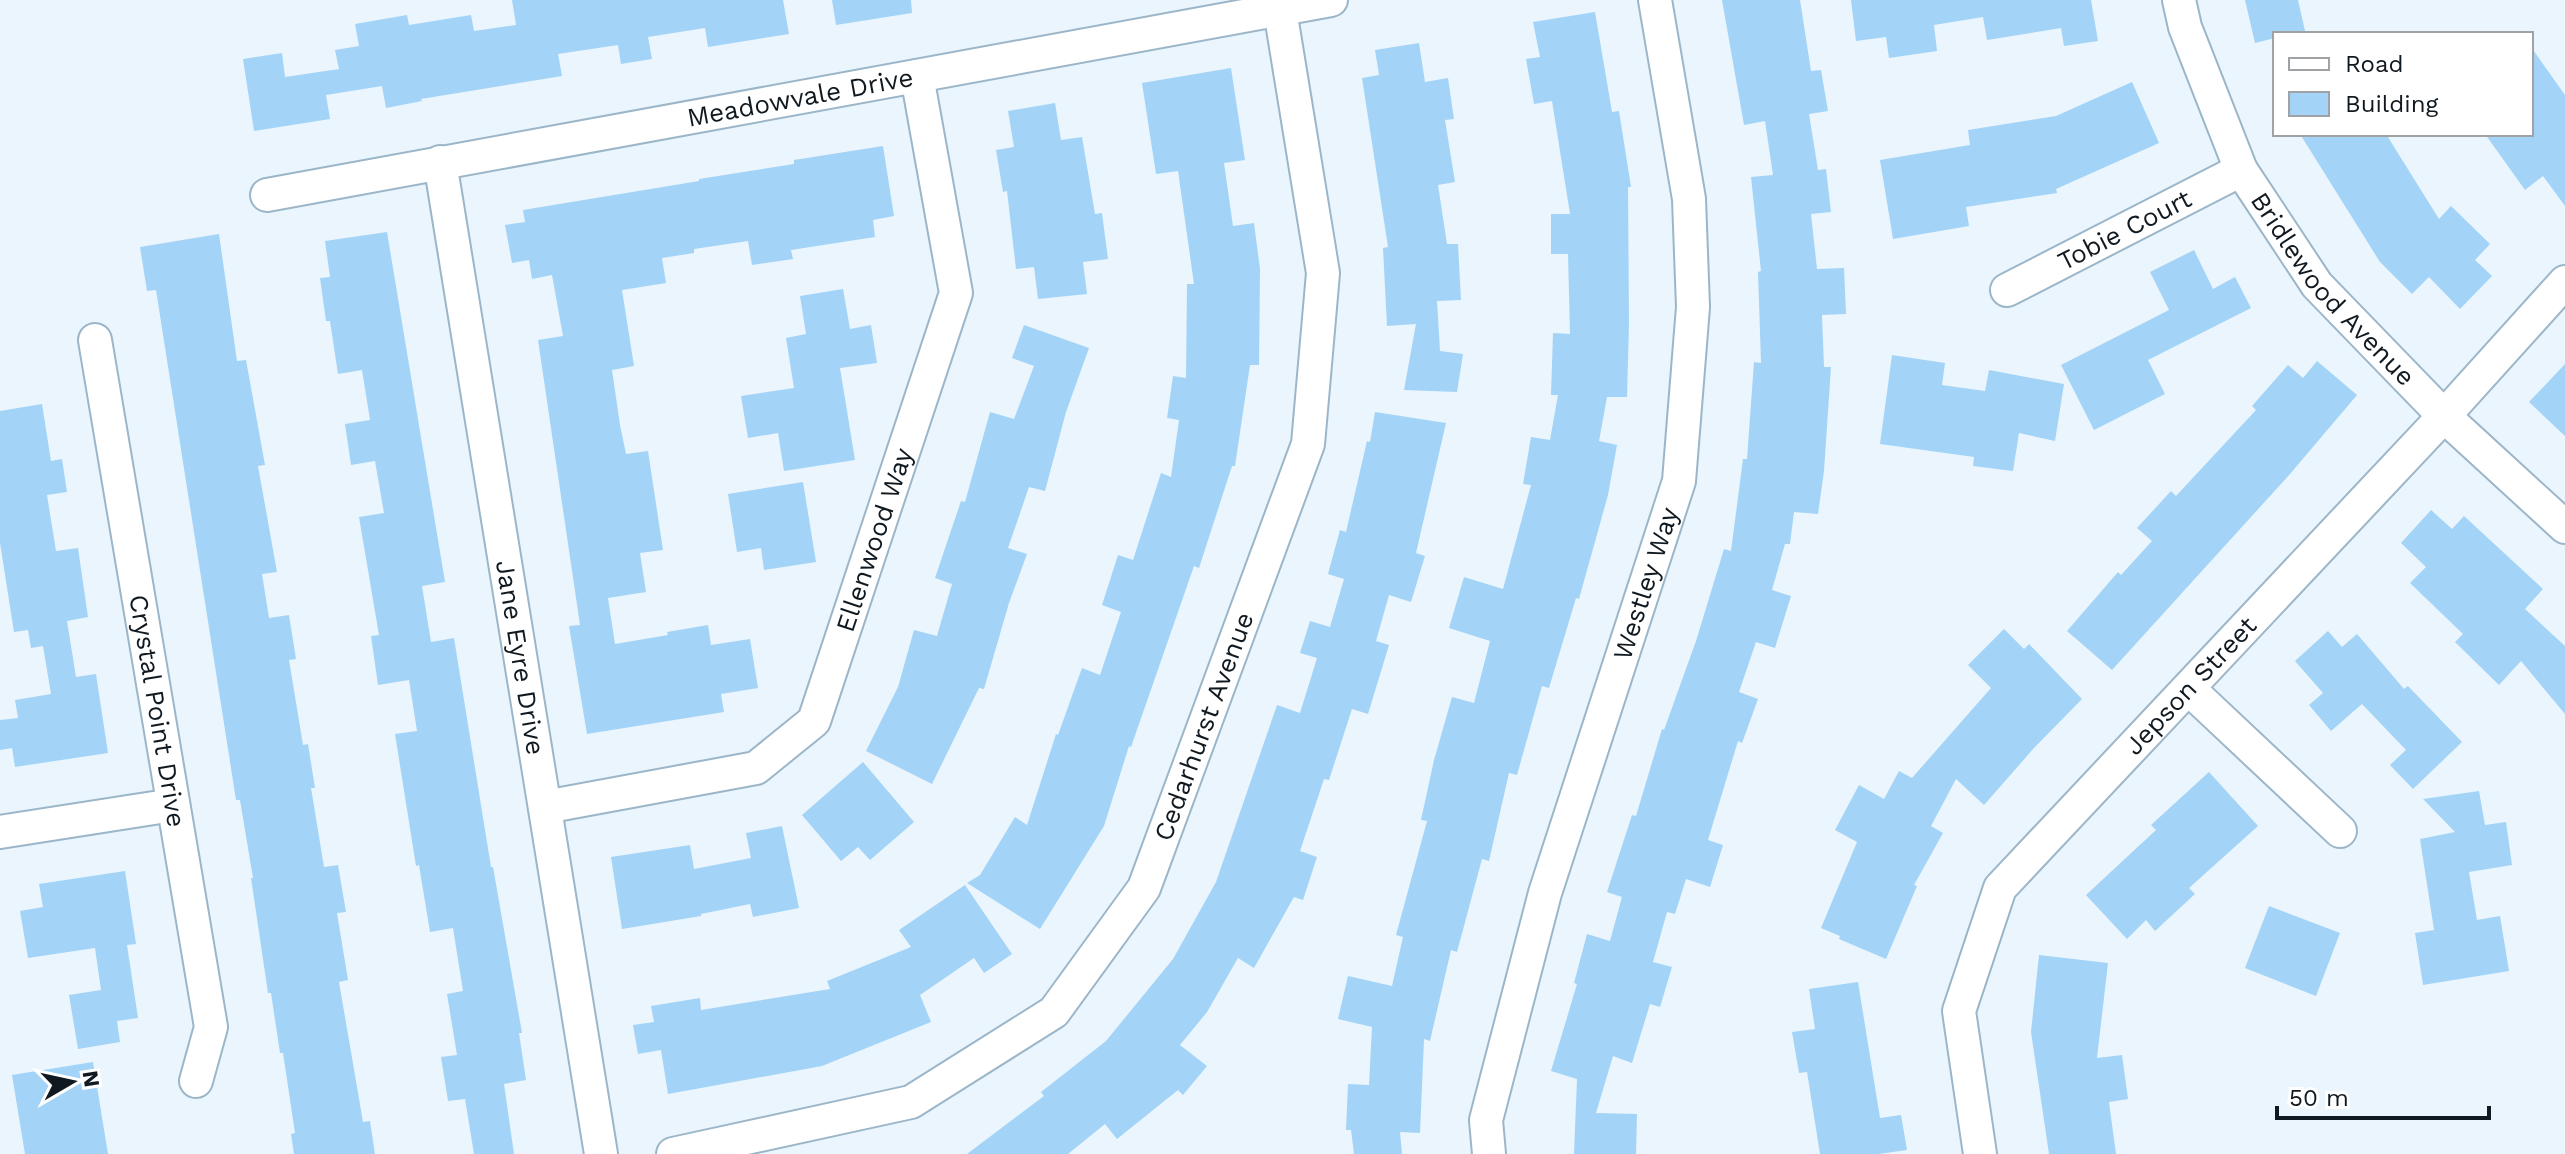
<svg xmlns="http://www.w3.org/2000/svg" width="2565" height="1154" font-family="'Work Sans',sans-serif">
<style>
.building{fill:#a3d4f7}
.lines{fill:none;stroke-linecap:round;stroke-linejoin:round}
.street-casing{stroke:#9cb6c9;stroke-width:36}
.street{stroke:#fff;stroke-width:32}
.labels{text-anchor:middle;stroke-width:6;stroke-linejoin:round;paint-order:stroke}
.street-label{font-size:26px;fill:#101920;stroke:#fff}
</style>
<rect width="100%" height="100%" fill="#eaf5fd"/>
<!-- building -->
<g class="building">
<polygon points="512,0 783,0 789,34 708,47 705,28 648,37 652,59 621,64 618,45 558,54 562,76 421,99 422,101 386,108 382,86 326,95 330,119 254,131 243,59 282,53 285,77 339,69 335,50 359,46 355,24 407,15 409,25 471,15 474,31 516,25"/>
<polygon points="832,0 911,0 912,13 836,25"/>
<polygon points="1722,0 1800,0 1811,71 1821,70 1828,111 1809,114 1818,170 1826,169 1831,212 1811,214 1817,269 1844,268 1846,314 1822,315 1824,367 1831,367 1824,471 1818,514 1794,512 1790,544 1785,544 1772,590 1791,596 1775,648 1756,642 1739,692 1758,699 1742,743 1738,741 1708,840 1723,845 1710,887 1686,879 1675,914 1667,912 1653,962 1672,967 1660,1007 1650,1004 1632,1063 1613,1056 1596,1113 1637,1114 1636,1154 1574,1154 1577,1079 1551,1071 1577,984 1574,983 1587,934 1610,941 1622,897 1607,892 1632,815 1636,816 1662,729 1664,730 1696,641 1724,549 1731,551 1743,459 1747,459 1754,362 1761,363 1758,272 1761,271 1751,177 1773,175 1765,121 1744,125"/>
<polygon points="1851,0 2091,0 2098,41 2064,46 2061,28 1987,40 1983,17 1934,25 1937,51 1889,58 1886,37 1856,41"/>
<polygon points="2245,0 2298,0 2305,31 2292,34 2275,34 2275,38 2255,43"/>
<polygon points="1595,12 1612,112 1619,111 1631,187 1628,187 1629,323 1627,397 1607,397 1599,441 1617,445 1608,495 1579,599 1576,598 1549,688 1542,686 1517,775 1509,773 1489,861 1482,859 1457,952 1451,950 1430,1041 1424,1039 1420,1133 1400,1132 1402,1154 1354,1154 1351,1130 1346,1130 1348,1084 1369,1085 1372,1027 1338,1019 1348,976 1392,986 1403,937 1396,935 1427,821 1421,820 1434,760 1452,697 1474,703 1490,641 1449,628 1464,577 1503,589 1531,485 1523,484 1531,437 1550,440 1558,395 1551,395 1553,333 1570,334 1568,254 1551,254 1551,214 1570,214 1552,101 1534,104 1526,59 1540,57 1533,22"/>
<polygon points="1419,43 1425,82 1448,78 1454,119 1445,120 1455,182 1438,185 1447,244 1458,244 1461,300 1437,301 1440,351 1463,354 1457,392 1404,390 1416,324 1387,326 1383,248 1388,247 1362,78 1379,75 1375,50"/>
<polygon points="2531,47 2565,95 2565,206 2543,176 2525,190 2485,134 2531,134"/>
<polygon points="1231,68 1245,160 1224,163 1233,226 1254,223 1260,269 1259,365 1250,365 1235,466 1232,466 1199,568 1194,566 1131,747 1129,746 1104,826 1040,929 967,883 980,875 1015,817 1027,825 1056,734 1058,735 1082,668 1100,675 1121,612 1102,605 1118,555 1133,560 1161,473 1171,477 1179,420 1167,418 1173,376 1186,378 1187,284 1194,284 1178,171 1156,174 1142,83"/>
<polygon points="2132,82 2159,143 2056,189 2057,193 1966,207 1969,226 1893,239 1880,160 1970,145 1968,130 2056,116"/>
<polygon points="1055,103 1061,140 1082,137 1095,214 1102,213 1108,259 1083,262 1087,294 1038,299 1034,267 1016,269 1007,191 1003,192 996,150 1014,147 1008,111"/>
<polygon points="2300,134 2386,134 2439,219 2451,206 2490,244 2475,260 2492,276 2460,309 2429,277 2412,294 2380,262"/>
<polygon points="883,146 894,216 873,220 875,237 791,250 793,259 752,265 748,241 694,249 694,253 662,258 666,283 622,290 634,366 612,370 620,425 626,454 648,451 663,550 640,553 646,592 608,598 615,644 668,635 667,632 708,625 711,645 750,639 758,688 721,694 724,712 587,734 569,626 580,625 538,340 563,336 552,275 532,279 529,260 512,263 505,225 525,222 523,210 699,181 699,179 794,164 794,160"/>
<polygon points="387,232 445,582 422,586 431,642 454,638 491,867 493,867 522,1033 519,1033 526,1080 504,1084 514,1154 474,1154 465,1099 448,1101 441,1057 457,1055 447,994 463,991 453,928 430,932 419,865 416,866 395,734 417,731 409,680 378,685 371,636 379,635 359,517 384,513 375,461 351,465 345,424 370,420 362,370 338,374 330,321 326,321 320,278 330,277 325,241"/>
<polygon points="219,234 237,361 246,360 265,465 258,466 277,572 262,574 269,618 289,615 296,659 289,660 303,745 308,744 315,788 311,788 324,867 338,865 346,912 337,913 348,980 339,982 363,1122 370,1121 375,1154 294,1154 291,1134 295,1133 283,1053 280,1053 271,993 268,993 251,878 253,878 240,800 236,800 156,290 147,291 140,247"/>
<polygon points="2194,250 2213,289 2235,277 2251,308 2148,360 2165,394 2094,430 2061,365 2169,310 2150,272"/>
<polygon points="843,289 850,329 871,325 877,363 840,368 855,460 784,471 778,433 748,438 741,396 794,388 786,338 806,334 800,296"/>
<polygon points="1024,325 1089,348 1066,412 1045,491 1029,487 1008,548 1027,554 1009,603 984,689 979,688 932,784 866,751 898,687 914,630 937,636 952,584 935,578 961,501 965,502 990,412 1014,419 1034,366 1012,358"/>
<polygon points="1892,355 1945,363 1942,385 1985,391 1989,370 2064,384 2055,441 2019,433 2013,471 1973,466 1974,457 1880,444"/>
<polygon points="2317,361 2357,395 2290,474 2112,670 2067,631 2118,572 2121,575 2152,541 2137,528 2171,491 2176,496 2256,410 2252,406 2288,365 2303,378"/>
<polygon points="2565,364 2565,436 2529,402"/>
<polygon points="42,404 51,461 62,459 67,492 47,495 56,551 78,548 88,617 67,621 76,677 96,674 108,753 15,767 12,748 0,750 0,720 18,718 15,700 51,694 43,646 31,648 28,630 14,632 0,543 0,411"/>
<polygon points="1375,412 1446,423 1416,553 1425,556 1411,602 1389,595 1376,641 1389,645 1368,714 1352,709 1329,780 1324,779 1300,851 1317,857 1303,900 1294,897 1254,968 1238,958 1207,1012 1180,1045 1207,1066 1183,1095 1178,1090 1117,1139 1105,1124 1068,1154 967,1154 1044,1096 1041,1092 1106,1041 1173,959 1216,882 1277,705 1300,713 1317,658 1300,653 1310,621 1330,627 1344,579 1328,574 1340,530 1346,532 1367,441 1370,442"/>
<polygon points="803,482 816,562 764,570 761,548 737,552 728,494"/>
<polygon points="2431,510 2452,529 2464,516 2543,589 2525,609 2565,646 2565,714 2521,661 2499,685 2455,642 2463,634 2410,583 2426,567 2401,543"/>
<polygon points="2004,629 2024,649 2029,644 2082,699 2034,748 1984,805 1956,779 1931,826 1943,833 1914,885 1917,886 1886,959 1839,939 1840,936 1821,928 1857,842 1835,830 1859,785 1884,799 1899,771 1912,778 1991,688 1968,665"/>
<polygon points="2328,631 2342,647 2357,634 2404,689 2408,686 2462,742 2413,789 2390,765 2406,750 2362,704 2331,731 2309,705 2323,693 2295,661"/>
<polygon points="863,762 914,822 870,860 858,847 841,861 802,815"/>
<polygon points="2209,772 2258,826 2189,888 2195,894 2155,931 2146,920 2127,939 2086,895 2156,830 2151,825"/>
<polygon points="2479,791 2485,825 2506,822 2512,865 2469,872 2477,920 2500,916 2509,971 2423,985 2415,933 2434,930 2420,839 2455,832 2423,799"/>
<polygon points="782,826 799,908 753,917 750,904 701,914 701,916 622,929 611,857 690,845 694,869 751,858 746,833"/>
<polygon points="125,871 136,944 127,945 138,1018 117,1021 120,1042 78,1049 69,995 101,990 95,948 28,958 20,911 43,907 39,884"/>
<polygon points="965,885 1012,954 984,973 974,958 920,995 931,1022 822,1066 668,1094 661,1050 638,1054 633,1025 654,1022 651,1006 700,998 701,1010 830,989 827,981 911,947 899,930"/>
<polygon points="2269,906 2340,933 2316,996 2245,968"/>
<polygon points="2039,955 2108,963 2097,1058 2122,1055 2128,1099 2109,1102 2116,1154 2049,1154 2031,1032"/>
<polygon points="1858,982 1880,1118 1901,1115 1907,1150 1879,1154 1820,1154 1807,1072 1799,1073 1792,1032 1815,1029 1809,989"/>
<polygon points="93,1062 108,1154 25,1154 12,1075"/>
</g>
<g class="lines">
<defs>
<g id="street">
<path id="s1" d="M2179,0L2185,27L2241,170L2317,285L2444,416L2565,527"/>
<path id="s2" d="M440,162L601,1154"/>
<path id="s3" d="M267,195L1331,0"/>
<path id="s4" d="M2007,290L2241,170"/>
<path id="s5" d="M95,340L211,1027L196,1081"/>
<polyline points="2189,689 2340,831"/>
<path id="s6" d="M545,807L756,768L814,721L956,293L917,76"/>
<polyline points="0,832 173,805"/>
<path id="s7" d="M673,1154L911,1102L1054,1012L1144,888L1308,444L1323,273L1280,10"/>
<path id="s8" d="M1489,1154L1486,1120L1545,893L1679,481L1693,307L1689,199L1655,0"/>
<path id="s9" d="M1980,1154L1959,1011L2000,888L2444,416L2565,282"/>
</g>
</defs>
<!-- street casing -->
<use href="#street" class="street-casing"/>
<!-- street -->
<use href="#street" class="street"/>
</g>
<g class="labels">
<!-- street labels -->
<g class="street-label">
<text dy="9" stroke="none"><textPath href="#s3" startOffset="542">Meadowvale Drive</textPath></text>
<text dy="9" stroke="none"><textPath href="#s4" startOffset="132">Tobie Court</textPath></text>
<text dy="9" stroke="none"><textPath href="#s1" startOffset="332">Bridlewood Avenue</textPath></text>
<text dy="9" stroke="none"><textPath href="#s6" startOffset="480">Ellenwood Way</textPath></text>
<text dy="9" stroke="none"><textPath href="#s8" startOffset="594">Westley Way</textPath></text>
<text dy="9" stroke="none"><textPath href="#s2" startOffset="502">Jane Eyre Drive</textPath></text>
<text dy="9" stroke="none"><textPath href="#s9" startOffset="552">Jepson Street</textPath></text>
<text dy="9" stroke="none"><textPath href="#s5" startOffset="376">Crystal Point Drive</textPath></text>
<text dy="9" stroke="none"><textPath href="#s7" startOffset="738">Cedarhurst Avenue</textPath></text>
</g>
</g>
<!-- legend -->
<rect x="2273" y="32" width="260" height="104" fill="#ffffff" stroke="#9fa3a6" stroke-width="2"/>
<rect x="2289" y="58" width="40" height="12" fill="#ffffff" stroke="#9fa3a6" stroke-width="2"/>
<text x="2345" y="72" font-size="24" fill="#101920">Road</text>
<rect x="2289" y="92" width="40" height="24" fill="#a3d4f7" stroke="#9fa3a6" stroke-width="2"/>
<text x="2345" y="112" font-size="24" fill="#101920">Building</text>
<!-- north arrow -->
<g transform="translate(72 1082) rotate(81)" stroke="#ffffff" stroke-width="6" paint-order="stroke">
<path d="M0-6L14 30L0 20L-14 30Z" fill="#101920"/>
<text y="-12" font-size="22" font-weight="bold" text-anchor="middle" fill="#101920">N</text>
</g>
<!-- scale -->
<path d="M2277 1106v12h212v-12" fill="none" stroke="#101920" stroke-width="4"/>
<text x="2289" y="1106" font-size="24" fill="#101920" stroke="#ffffff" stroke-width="6" paint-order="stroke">50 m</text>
</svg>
